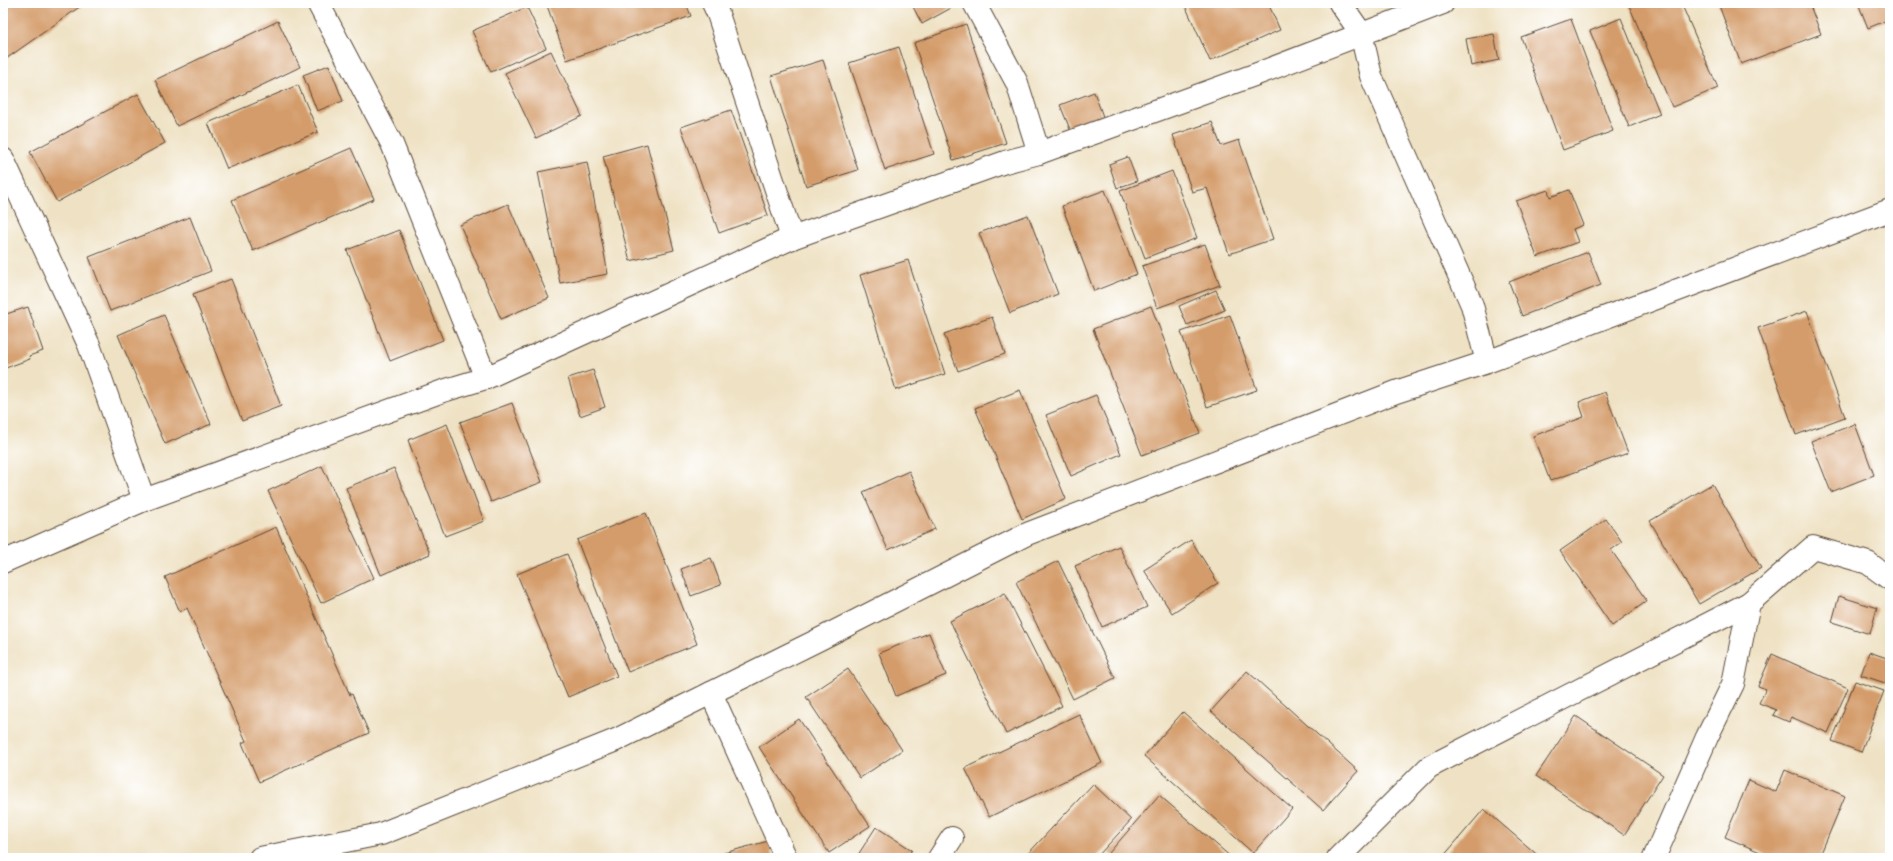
<svg xmlns="http://www.w3.org/2000/svg" width="1893" height="861" font-family="Cardo,serif">
<style>
.building{fill:#d49c6b}
.lines{fill:none;stroke-linecap:round;stroke-linejoin:round}
.minor-casing{stroke:#564637;stroke-width:24}
.minor{stroke:#fff;stroke-width:22}
</style>
<rect width="100%" height="100%" fill="#fff"/>
<filter id="ink" filterUnits="userSpaceOnUse"><feTurbulence type="fractalNoise" baseFrequency=".025" numOctaves="2"/><feDisplacementMap in="SourceGraphic" scale="8" xChannelSelector="R" yChannelSelector="G"/><feConvolveMatrix kernelMatrix="1 2 1 2 8 2 1 2 1" color-interpolation-filters="sRGB"/></filter>
<filter id="wash" filterUnits="userSpaceOnUse"><feTurbulence type="fractalNoise" baseFrequency=".012" numOctaves="4" result="noise"/><feDisplacementMap in="SourceGraphic" scale="16" xChannelSelector="R" yChannelSelector="G"/><feGaussianBlur stdDeviation="0.9" result="paint"/><feColorMatrix in="noise" values="0 0 0 0 0 0 0 0 0 0 0 0 0 0 0 0 0 1.4 0 .05"/><feComposite in="paint" operator="in"/></filter>
<g filter="url(#wash)">
<rect width="100%" height="100%" fill="#efe2c4"/>
<g id="blocks">
<!-- building -->
<g class="building">
<polygon points="3,3 85,3 3,61"/>
<polygon points="546,3 686,3 691,16 567,60"/>
<polygon points="911,3 951,3 953,7 922,24"/>
<polygon points="1184,3 1268,3 1280,30 1210,61"/>
<polygon points="1392,3 1418,3 1400,15"/>
<polygon points="1628,3 1681,3 1718,88 1672,107"/>
<polygon points="1718,3 1809,3 1821,34 1741,64"/>
<polygon points="1858,3 1890,3 1890,19 1868,28"/>
<polygon points="527,7 546,48 491,72 472,31"/>
<polygon points="1621,18 1660,114 1629,127 1590,31"/>
<polygon points="1571,19 1613,131 1563,150 1521,37"/>
<polygon points="278,21 300,67 177,126 155,80"/>
<polygon points="966,24 1006,143 953,160 914,43"/>
<polygon points="1494,34 1499,60 1471,66 1466,39"/>
<polygon points="899,47 934,154 885,170 849,63"/>
<polygon points="551,51 582,116 536,138 505,73"/>
<polygon points="823,60 858,170 806,186 771,76"/>
<polygon points="329,65 343,101 317,111 303,75"/>
<polygon points="298,85 318,132 227,169 208,123"/>
<polygon points="1094,92 1105,122 1072,134 1060,105"/>
<polygon points="138,94 165,143 57,202 30,152"/>
<polygon points="731,110 768,215 719,233 681,127"/>
<polygon points="1212,122 1221,146 1239,140 1273,239 1229,254 1207,188 1192,192 1173,135"/>
<polygon points="647,144 674,250 630,261 603,156"/>
<polygon points="351,148 374,199 253,251 232,200"/>
<polygon points="1128,157 1137,181 1117,188 1109,164"/>
<polygon points="587,162 608,274 560,283 538,172"/>
<polygon points="1172,171 1197,238 1145,258 1120,191"/>
<polygon points="1105,190 1137,274 1094,291 1062,206"/>
<polygon points="1548,190 1550,197 1569,190 1583,225 1573,229 1578,242 1537,257 1516,201"/>
<polygon points="508,204 549,298 501,319 460,225"/>
<polygon points="1028,215 1058,294 1010,313 979,233"/>
<polygon points="190,217 211,271 110,311 89,257"/>
<polygon points="399,230 443,340 390,361 347,250"/>
<polygon points="1205,244 1220,285 1157,308 1142,266"/>
<polygon points="1588,252 1601,285 1522,316 1509,282"/>
<polygon points="908,260 945,374 896,390 860,275"/>
<polygon points="231,279 281,406 242,421 193,294"/>
<polygon points="1216,290 1225,310 1187,325 1179,306"/>
<polygon points="1151,306 1200,433 1142,455 1093,329"/>
<polygon points="28,307 43,351 29,356 30,359 3,369 3,315"/>
<polygon points="1807,311 1845,417 1796,435 1758,328"/>
<polygon points="164,315 211,424 165,444 118,335"/>
<polygon points="1230,315 1257,390 1207,407 1181,332"/>
<polygon points="992,317 1005,354 958,371 944,334"/>
<polygon points="593,370 605,407 580,416 568,378"/>
<polygon points="1020,390 1066,499 1022,519 975,408"/>
<polygon points="1605,392 1628,453 1550,481 1533,436 1584,417 1579,402"/>
<polygon points="1096,395 1121,454 1071,476 1046,415"/>
<polygon points="512,403 542,482 491,502 460,422"/>
<polygon points="447,424 484,521 445,536 408,440"/>
<polygon points="1855,424 1874,475 1831,492 1811,441"/>
<polygon points="322,466 374,578 321,603 268,491"/>
<polygon points="394,468 430,554 381,575 346,488"/>
<polygon points="909,471 935,529 888,550 863,492"/>
<polygon points="1712,484 1761,568 1699,604 1650,521"/>
<polygon points="646,513 697,644 628,672 577,540"/>
<polygon points="1606,519 1622,542 1611,550 1647,601 1612,626 1560,551"/>
<polygon points="276,527 350,695 352,694 369,733 259,782 242,743 246,741 187,608 180,612 165,577"/>
<polygon points="1191,540 1218,583 1172,613 1144,570"/>
<polygon points="1119,546 1147,607 1102,627 1075,566"/>
<polygon points="567,554 617,676 568,697 517,574"/>
<polygon points="711,558 721,585 691,596 681,569"/>
<polygon points="1058,561 1115,678 1073,699 1016,582"/>
<polygon points="1005,593 1062,706 1006,734 950,621"/>
<polygon points="1839,596 1877,608 1870,634 1832,622"/>
<polygon points="929,633 946,675 896,696 879,653"/>
<polygon points="1869,652 1890,659 1890,679 1888,684 1861,675"/>
<polygon points="1772,654 1848,688 1828,733 1791,717 1789,722 1773,715 1776,710 1759,703 1766,689 1758,686"/>
<polygon points="848,669 902,750 860,778 806,697"/>
<polygon points="1247,671 1358,771 1323,810 1211,711"/>
<polygon points="1855,681 1884,691 1861,752 1832,741"/>
<polygon points="1183,712 1292,809 1253,853 1144,756"/>
<polygon points="1079,714 1102,763 989,817 965,768"/>
<polygon points="1576,716 1663,775 1624,835 1536,776"/>
<polygon points="799,719 870,826 829,853 759,747"/>
<polygon points="1785,770 1845,796 1819,858 1774,858 1725,837 1749,780 1776,792"/>
<polygon points="1093,784 1131,820 1096,858 1024,858"/>
<polygon points="1159,795 1232,858 1115,858 1109,853"/>
<polygon points="1484,809 1541,858 1442,858"/>
<polygon points="876,827 912,850 906,858 856,858"/>
<polygon points="768,841 773,858 718,858 717,855"/>
</g>
</g>
</g>
<g filter="url(#ink)">
<use href="#blocks" fill-opacity="0" stroke="#564637" stroke-width="1"/>
<g class="lines">
<defs>
<g id="minor">
<polyline points="318,3 392,144 486,378"/>
<polyline points="713,3 718,14 792,238"/>
<polyline points="974,3 1017,83 1039,153"/>
<polyline points="1340,3 1361,33 1371,76 1472,305 1487,362"/>
<polyline points="3,159 89,345 144,500"/>
<polyline points="3,562 144,500 443,391 486,378 792,238 1005,162 1039,153 1257,74 1443,3"/>
<polyline points="711,693 786,858"/>
<polyline points="260,858 381,834 616,740 820,639 1027,534 1396,392 1487,362 1890,210"/>
<polyline points="939,858 952,838"/>
<polyline points="1338,858 1429,767 1749,603 1813,547 1868,563 1890,579"/>
<polyline points="1654,858 1707,737 1733,684 1749,603"/>
</g>
</defs>
<!-- minor casing -->
<use href="#minor" class="minor-casing"/>
<!-- minor -->
<use href="#minor" class="minor"/>
</g>
</g>
<!-- margin -->
<rect width="1893" height="861" fill="none" stroke="#fff" stroke-width="16"/>
</svg>
